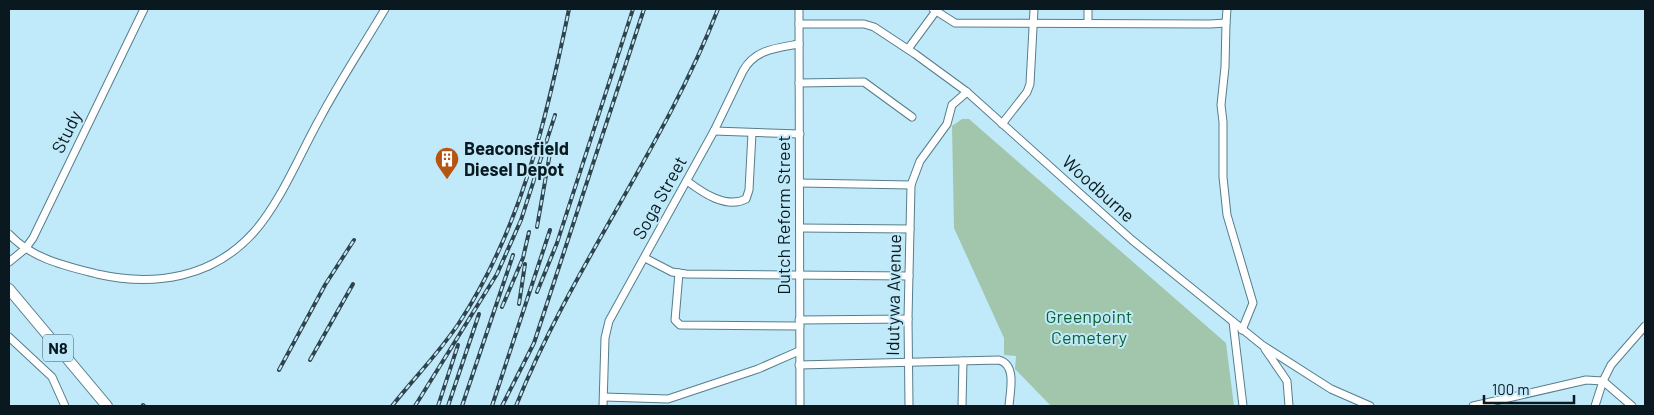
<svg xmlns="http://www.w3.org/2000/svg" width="1654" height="415" font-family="Barlow,sans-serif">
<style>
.green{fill:#a2c6ab}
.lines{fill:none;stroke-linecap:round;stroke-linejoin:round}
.minor-casing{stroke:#567d8b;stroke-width:9}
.highway-casing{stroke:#567d8b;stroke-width:12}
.minor{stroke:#fff;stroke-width:7}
.highway{stroke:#fff;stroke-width:10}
.rail-casing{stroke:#2f444c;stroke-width:4}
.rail{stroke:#c0eafa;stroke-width:2;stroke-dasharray:5.5;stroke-linecap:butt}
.labels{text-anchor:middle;stroke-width:4;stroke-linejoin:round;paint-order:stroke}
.shield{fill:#c0eafa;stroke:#415861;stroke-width:1}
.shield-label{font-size:16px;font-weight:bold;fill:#0a191f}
.street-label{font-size:18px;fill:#0a191f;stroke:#c0eafa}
.poi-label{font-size:18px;font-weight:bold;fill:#0a191f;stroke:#c0eafa;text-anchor:start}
.park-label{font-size:18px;fill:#0f6133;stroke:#c0eafa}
</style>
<rect width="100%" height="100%" fill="#c0eafa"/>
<!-- green -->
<polygon class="green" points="962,119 969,119 1226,343 1234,406 1051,406 1015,369 1016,356 1004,355 1004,338 954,228 952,126"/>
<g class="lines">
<defs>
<g id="minor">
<polyline points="799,9 800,406"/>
<polyline points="933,9 955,23 1210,24 1226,23 1227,9"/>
<polyline points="1088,22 1088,9"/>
<polyline points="1226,23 1225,67 1221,105 1223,122 1223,177 1227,215 1253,303 1242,330"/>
<polyline points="799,24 864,24 874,27 915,54 967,92 1132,240 1262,345 1331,389 1370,406"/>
<polyline points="908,49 936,11"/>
<polyline points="799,83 864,82 912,117"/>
<polyline points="1002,124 1027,92 1030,84 1034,9"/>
<polyline points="714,131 800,134"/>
<path d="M687,181C703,193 726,209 746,199L749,190L752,133"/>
<polyline points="800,183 911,185"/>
<polyline points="800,228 910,229"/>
<path d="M9,234C32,259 66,266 97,274C155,287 213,278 254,232C280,203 300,154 319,120C339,82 363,46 385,9"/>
<polyline points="645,258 672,272 686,274 909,276"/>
<polyline points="9,262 25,249 33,238 144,9"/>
<polyline points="679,273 675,320 680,325 800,326"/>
<polyline points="799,320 908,319"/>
<polyline points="1233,322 1243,406"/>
<polyline points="9,337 52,377 65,406"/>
<polyline points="1265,349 1287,381 1289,406"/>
<path d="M799,365L999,360C1017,365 1010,391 1009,406"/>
<polyline points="604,397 668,399 758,369 799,351"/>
<path d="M603,406L605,338L609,321L714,131L743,71C755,49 777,48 799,44"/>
<polyline points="909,406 908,319 911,185 920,161 947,124 952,105 967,92"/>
<polyline points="962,406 963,361"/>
<polyline points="1473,406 1586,380 1603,381 1632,406"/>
<polyline points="1595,406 1603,381 1611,365 1645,326"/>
</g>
<polyline id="highway" points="9,289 107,406"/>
</defs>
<!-- minor casing -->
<use href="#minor" class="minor-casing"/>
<!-- highway casing -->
<use href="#highway" class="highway-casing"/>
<!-- minor -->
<use href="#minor" class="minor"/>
<!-- highway -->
<use href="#highway" class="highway"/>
<defs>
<g id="rail">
<polyline points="537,227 550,153"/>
<polyline points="537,292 557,243 633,9"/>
<polyline points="519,304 525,264"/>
<polyline points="502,307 523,258 529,232"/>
<polyline points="310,360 353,284"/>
<polyline points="279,370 325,285 354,240"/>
<polyline points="143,405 144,406"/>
<path d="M392,406C414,378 439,353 459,323C521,229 547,117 569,9"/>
<polyline points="415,406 497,274 521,220 555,115"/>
<polyline points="438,406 458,345"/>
<polyline points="448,406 479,314"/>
<polyline points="462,406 513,255"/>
<polyline points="492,406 550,230"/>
<polyline points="502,406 534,343 644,9"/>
<path d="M516,406C571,268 664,148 718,9"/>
</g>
</defs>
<!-- rail casing -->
<use href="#rail" class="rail-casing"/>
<!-- rail -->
<use href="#rail" class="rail"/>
</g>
<!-- icons -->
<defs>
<symbol id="building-pin" viewBox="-11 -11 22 30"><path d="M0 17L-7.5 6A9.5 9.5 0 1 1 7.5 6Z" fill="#b55512" stroke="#c0eafa"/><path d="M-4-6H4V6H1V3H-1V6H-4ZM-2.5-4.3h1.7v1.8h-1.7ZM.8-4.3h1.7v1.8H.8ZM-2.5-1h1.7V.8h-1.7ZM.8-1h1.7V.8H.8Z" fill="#fff"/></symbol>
</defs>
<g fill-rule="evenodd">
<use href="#building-pin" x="433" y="145" width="28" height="38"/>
</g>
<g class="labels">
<!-- shield labels -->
<rect class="shield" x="43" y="334.5" width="30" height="27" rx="4"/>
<g class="shield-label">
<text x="58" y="354">N8</text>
</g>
<!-- street labels -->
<g class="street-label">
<text transform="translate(67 132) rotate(-64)" y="6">Study</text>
<text transform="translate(1098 189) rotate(42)" y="6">Woodburne</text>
<text transform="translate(660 198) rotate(-61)" y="6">Soga Street</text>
<text transform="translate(784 215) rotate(-90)" y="6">Dutch Reform Street</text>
<text transform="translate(894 295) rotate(-89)" y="6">Idutywa Avenue</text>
</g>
<!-- poi labels -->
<g class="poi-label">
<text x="464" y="155">Beaconsfield<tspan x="464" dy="21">Diesel Depot</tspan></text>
</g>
<!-- park labels -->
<g class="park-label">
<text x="1089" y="323">Greenpoint<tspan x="1089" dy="21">Cemetery</tspan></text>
</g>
</g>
<!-- border -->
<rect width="1654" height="415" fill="none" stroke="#0a191f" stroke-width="20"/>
<!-- scale -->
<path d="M1484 395v8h90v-8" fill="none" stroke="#0a191f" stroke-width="2.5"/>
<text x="1492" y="395" font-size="15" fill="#0a191f" stroke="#c0eafa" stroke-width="4" paint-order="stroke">100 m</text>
</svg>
